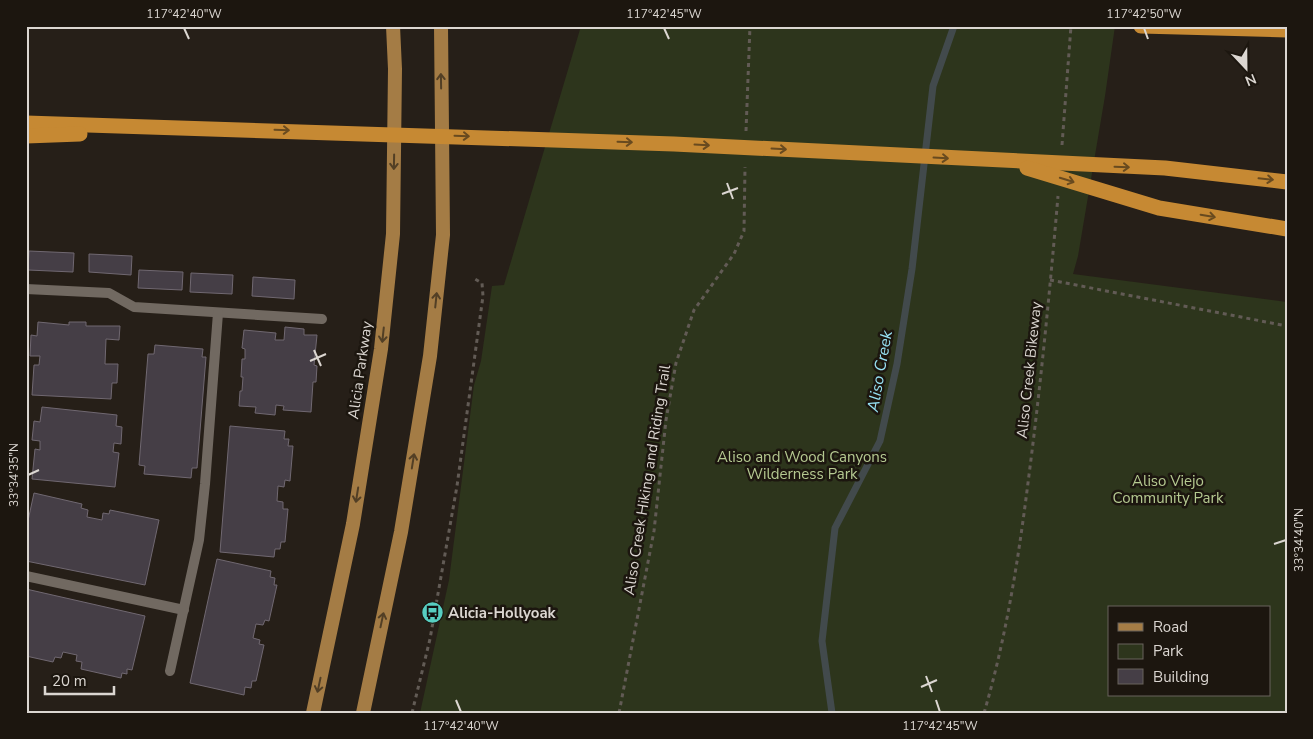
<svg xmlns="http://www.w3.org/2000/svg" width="1313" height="739" font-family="'Nunito Sans',sans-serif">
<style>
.green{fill:#2d351c;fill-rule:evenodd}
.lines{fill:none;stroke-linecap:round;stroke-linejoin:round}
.stream{stroke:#424a4c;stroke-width:7}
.building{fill:#453e46;stroke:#706871}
.path{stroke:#625b55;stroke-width:3;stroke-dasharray:4 4;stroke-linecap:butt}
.service{stroke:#716961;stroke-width:10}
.primary{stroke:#a47c45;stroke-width:14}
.motorway{stroke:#c68933;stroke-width:15}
.oneway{stroke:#523f25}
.oneway2{stroke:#684a1f}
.ticks{fill:none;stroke:#dbd6d1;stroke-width:2}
.labels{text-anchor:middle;stroke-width:5;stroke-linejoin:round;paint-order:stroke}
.street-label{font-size:15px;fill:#dbd6d1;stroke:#1c160f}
.park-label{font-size:15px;fill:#b5c991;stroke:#1c160f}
.poi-label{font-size:15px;font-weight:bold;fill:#dbd6d1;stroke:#1c160f;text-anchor:start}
.water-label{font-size:16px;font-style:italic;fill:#97e2f4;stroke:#1c160f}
.neatline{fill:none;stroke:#dbd6d1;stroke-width:2}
.ticks-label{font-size:12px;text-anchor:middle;fill:#dbd6d1}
</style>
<rect width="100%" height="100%" fill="#261f18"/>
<!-- green -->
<path class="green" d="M581,26H1115L1105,96L1078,256L1073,274L1287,302V713H420L449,580L474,385L481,361L492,286L504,285ZM1109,608H1269V695H1109Z"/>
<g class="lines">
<!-- stream -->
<polyline class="stream" points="832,713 822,641 835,528 880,441 897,364 912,269 933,86 954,26"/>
</g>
<!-- building -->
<g class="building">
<polygon points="29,251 74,253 73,272 28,270"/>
<polygon points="89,254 132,256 131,275 89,272"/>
<polygon points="139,270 183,272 182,290 138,288"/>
<polygon points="191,273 233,275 232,294 190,292"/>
<polygon points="253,277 295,280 294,299 252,296"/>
<polygon points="38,322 69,325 69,322 86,322 86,326 120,326 119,340 106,339 105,364 118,364 117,383 112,383 111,399 32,395 34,365 39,365 40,356 30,356 31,335 37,336"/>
<polygon points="285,327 304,329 304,335 317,335 314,365 317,366 316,382 313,382 311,412 283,410 284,406 276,405 275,415 255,413 256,407 239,406 240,391 242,391 243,377 241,377 242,359 245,359 245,349 242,348 244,330 276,333 275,340 284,340"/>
<polygon points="155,345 203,349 202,357 206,357 197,468 192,468 191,478 144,474 145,466 139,465 148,354 154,354"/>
<polygon points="42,407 117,415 116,426 122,427 121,444 114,443 113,452 119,453 115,487 32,479 35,449 40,450 40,441 32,440 34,421 40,422"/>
<polygon points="230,426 285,431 284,439 289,439 288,446 293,446 290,481 285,480 284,487 278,486 277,501 283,502 283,509 288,509 285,542 281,542 280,549 275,549 274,557 220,552"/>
<polygon points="34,493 82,504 81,508 88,510 87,517 102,520 103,513 109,514 110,510 159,520 145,585 26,561 26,530"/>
<polygon points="217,559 271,571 270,577 275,578 274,585 277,585 269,621 265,620 263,625 256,624 253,638 260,640 259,644 264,645 256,681 252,681 251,688 245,687 244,695 190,683"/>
<polygon points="26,589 145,616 132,670 127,669 127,674 122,673 121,678 81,669 82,662 76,661 77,655 63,652 61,658 55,657 53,662 26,656"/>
</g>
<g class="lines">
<!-- path -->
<g class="path">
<polyline points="746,131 750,26"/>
<polyline points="1062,145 1071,26"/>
<polyline points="1050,280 1287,326"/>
<polyline points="412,713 430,639 457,486 483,296 482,283 475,279"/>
<polyline points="619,713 654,531 666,420 676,363 694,310 734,254 744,231 745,167"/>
<path d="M984,713C1007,635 1019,555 1029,475C1041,382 1050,289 1058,196"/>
</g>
<!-- service -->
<g class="service">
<polyline points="26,289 109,293 134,307 322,319"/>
<polyline points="26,576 184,610"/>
<polyline points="170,671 199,540 205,484 218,313"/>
</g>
<!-- primary -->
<g class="primary">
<polyline points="313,713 353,524 381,349 393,234 395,69 393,26"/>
<polyline points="363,713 401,532 430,356 443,235 441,26"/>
</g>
<!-- motorway -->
<g class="motorway">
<polyline points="1141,26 1287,30"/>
<polyline points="26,123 674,144 1165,168 1287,182"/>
<polyline points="26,136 80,134"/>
<polyline points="1027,168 1159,208 1287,229"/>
</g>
</g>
<!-- one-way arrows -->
<defs><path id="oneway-shaft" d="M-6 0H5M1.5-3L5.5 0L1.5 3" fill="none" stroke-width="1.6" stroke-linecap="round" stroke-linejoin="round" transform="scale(1.25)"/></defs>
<g class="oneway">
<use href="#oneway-shaft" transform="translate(441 81) rotate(-91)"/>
<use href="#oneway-shaft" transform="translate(394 162) rotate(91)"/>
<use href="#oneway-shaft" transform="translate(436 300) rotate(-84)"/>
<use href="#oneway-shaft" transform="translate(383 335) rotate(96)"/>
<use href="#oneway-shaft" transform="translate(413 461) rotate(-81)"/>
<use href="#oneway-shaft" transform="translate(357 495) rotate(99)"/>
<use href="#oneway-shaft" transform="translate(382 620) rotate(-78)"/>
<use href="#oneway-shaft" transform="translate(319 685) rotate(102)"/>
</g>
<g class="oneway2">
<use href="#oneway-shaft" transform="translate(282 130) rotate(2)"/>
<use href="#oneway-shaft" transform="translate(462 136) rotate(2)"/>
<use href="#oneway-shaft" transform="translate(625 142) rotate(2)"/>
<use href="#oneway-shaft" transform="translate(702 145) rotate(3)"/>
<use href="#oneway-shaft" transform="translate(779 149) rotate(3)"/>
<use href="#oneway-shaft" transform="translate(941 158) rotate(3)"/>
<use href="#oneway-shaft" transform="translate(1122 167) rotate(2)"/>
<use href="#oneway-shaft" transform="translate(1266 179) rotate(6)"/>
<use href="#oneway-shaft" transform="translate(1067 180) rotate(17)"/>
<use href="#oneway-shaft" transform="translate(1208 216) rotate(10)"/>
</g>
<!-- ticks -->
<path class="ticks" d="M184,28L189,39M664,28L669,39M1144,28L1148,39M727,183L733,199M722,194L738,188M314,350L321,366M310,361L326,354M28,475L39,470M1274,544L1286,540M926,676L932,692M921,687L937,680M456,700L461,712M936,700L940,712"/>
<!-- icons -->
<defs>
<symbol id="bus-disc" viewBox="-11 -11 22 22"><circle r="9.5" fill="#57cec2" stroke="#1c160f"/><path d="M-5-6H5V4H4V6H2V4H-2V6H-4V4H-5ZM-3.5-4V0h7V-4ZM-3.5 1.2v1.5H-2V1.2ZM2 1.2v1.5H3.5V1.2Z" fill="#111"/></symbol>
</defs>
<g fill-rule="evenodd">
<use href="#bus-disc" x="420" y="600" width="25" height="25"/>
</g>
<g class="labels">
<!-- street labels -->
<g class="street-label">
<text transform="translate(360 370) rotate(-82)" y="5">Alicia Parkway</text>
<text transform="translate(1029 370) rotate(-84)" y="5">Aliso Creek Bikeway</text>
<text transform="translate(647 480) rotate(-81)" y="5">Aliso Creek Hiking and Riding Trail</text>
</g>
<!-- park labels -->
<g class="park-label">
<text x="802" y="462">Aliso and Wood Canyons<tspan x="802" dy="17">Wilderness Park</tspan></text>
<text x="1168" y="486">Aliso Viejo<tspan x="1168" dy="17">Community Park</tspan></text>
</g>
<!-- poi labels -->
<g class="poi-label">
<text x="448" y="618">Alicia-Hollyoak</text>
</g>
<!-- water labels -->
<g class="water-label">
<text transform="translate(879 371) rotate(-80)" y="6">Aliso Creek</text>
</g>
</g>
<!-- border -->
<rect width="1313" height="739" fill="none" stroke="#1c160f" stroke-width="55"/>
<!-- legend -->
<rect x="1108" y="606" width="162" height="90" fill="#1c160f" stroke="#68635d"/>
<rect x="1118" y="623" width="25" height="8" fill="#a47c45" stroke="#68635d"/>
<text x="1153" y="632" font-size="15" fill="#dbd6d1">Road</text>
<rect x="1118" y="644" width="25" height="15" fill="#2d351c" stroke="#68635d"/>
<text x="1153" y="656" font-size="15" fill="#dbd6d1">Park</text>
<rect x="1118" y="669" width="25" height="15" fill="#453e46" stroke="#68635d"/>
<text x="1153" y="682" font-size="15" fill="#dbd6d1">Building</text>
<!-- north arrow -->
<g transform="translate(1246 68) rotate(158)" stroke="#1c160f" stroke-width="4" paint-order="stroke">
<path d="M0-4L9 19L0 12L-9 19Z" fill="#dbd6d1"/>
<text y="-8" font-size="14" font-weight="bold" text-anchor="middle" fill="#dbd6d1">N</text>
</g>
<!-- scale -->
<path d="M45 686v8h69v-8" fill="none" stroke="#dbd6d1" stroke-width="2.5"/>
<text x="52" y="686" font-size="15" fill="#dbd6d1" stroke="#1c160f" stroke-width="4" paint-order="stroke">20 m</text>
<rect x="28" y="28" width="1258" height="684" class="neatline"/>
<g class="ticks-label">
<text x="184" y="18">117°42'40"W</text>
<text x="664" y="18">117°42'45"W</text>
<text x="1144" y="18">117°42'50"W</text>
<text transform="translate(14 475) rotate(-90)" y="4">33°34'35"N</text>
<text transform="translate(1299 540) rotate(-90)" y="4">33°34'40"N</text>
<text x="461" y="730">117°42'40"W</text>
<text x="940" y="730">117°42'45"W</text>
</g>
</svg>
